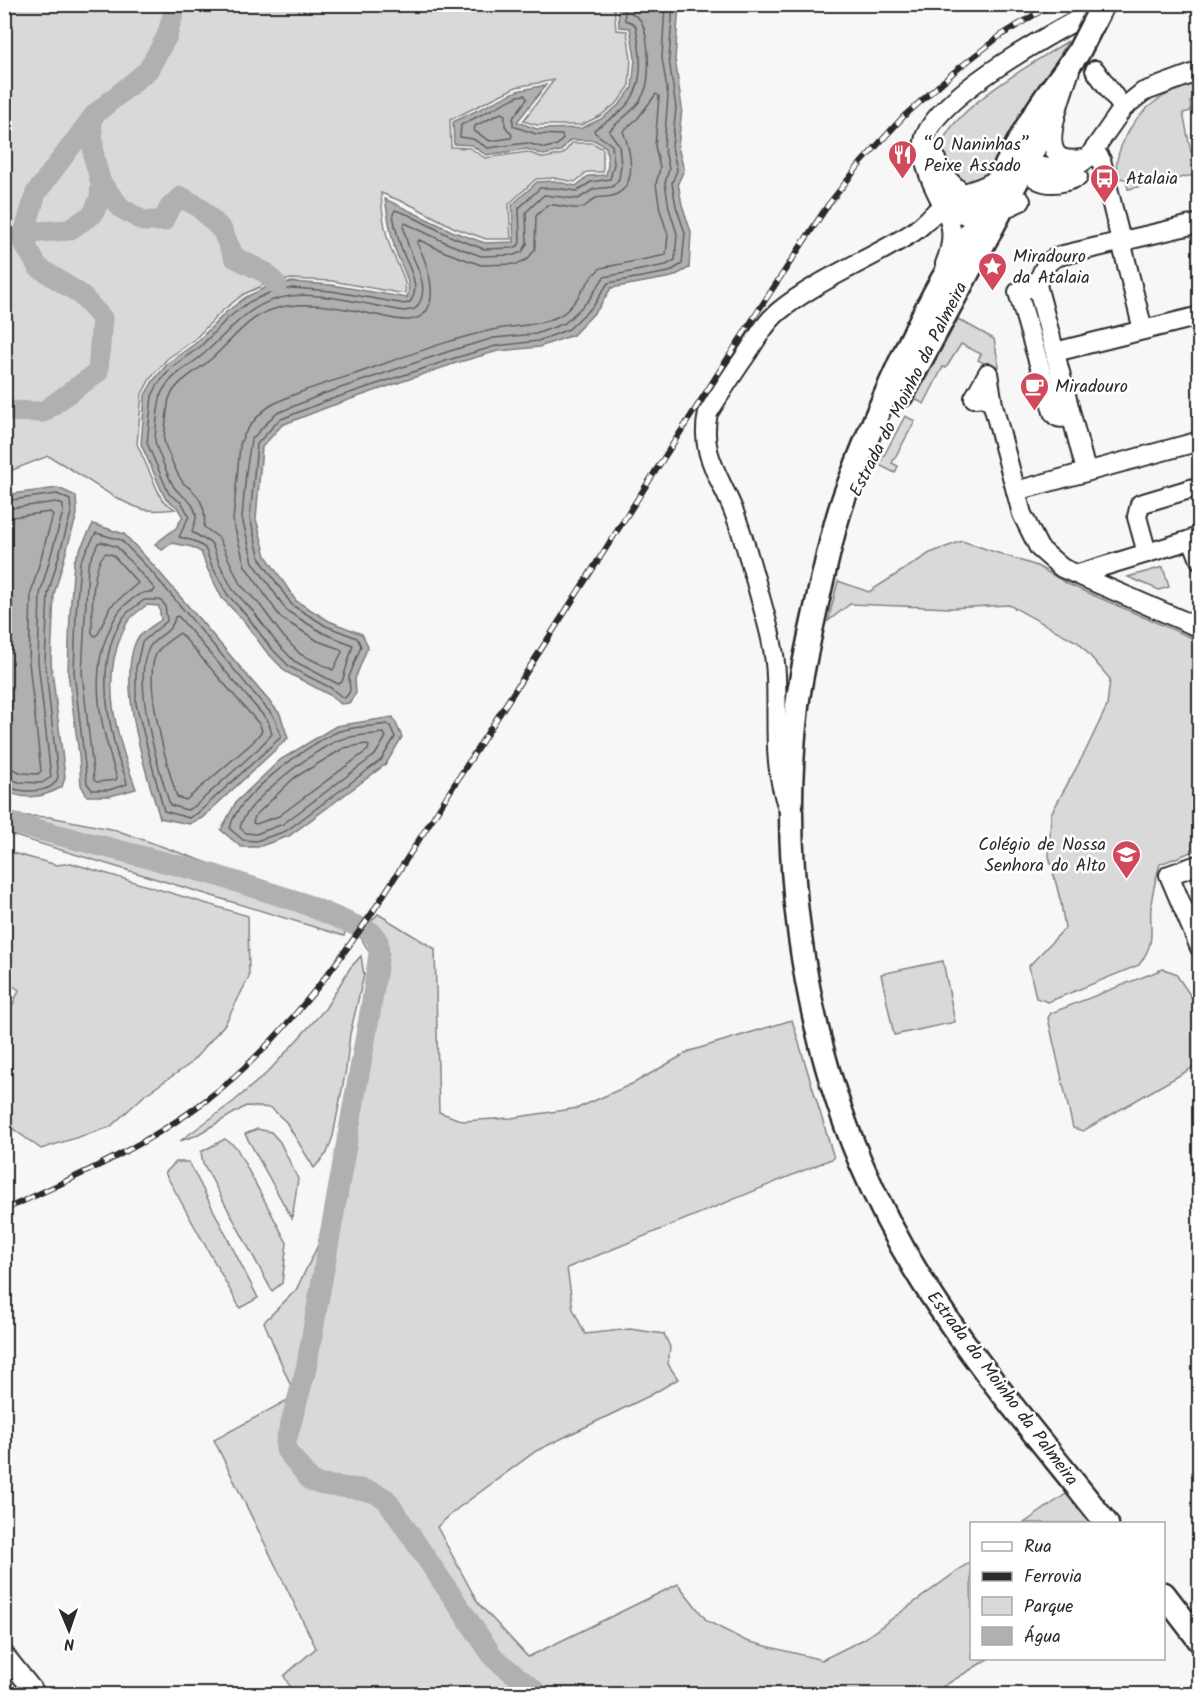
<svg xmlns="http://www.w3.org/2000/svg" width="1204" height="1699" font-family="Kalam,sans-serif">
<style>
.green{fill:#d9d9d9;stroke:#828282;stroke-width:1.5}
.water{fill:#b0b0b0;stroke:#7b7b7b;stroke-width:1.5}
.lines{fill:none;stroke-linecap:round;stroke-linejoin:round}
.shore{stroke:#606060;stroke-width:1.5}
.river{stroke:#b0b0b0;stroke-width:21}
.minor-casing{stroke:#2b2b2b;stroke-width:22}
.major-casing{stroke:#2b2b2b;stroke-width:27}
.minor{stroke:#fff;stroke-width:18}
.major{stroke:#fff;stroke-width:22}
.rail-casing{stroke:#2b2b2b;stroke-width:6}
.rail{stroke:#fff;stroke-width:4;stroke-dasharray:11;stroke-linecap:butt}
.major-bridge-casing{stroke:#2b2b2b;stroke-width:27;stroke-linecap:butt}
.major-bridge{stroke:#fff;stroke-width:22}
.labels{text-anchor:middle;stroke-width:5;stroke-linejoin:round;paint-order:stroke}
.poi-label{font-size:18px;fill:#2b2b2b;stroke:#fff;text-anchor:start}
.street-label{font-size:18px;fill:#2b2b2b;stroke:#fff}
</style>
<rect width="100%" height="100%" fill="#f7f7f7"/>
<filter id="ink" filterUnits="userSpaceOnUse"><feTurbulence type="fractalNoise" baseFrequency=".0167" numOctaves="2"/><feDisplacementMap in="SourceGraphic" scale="12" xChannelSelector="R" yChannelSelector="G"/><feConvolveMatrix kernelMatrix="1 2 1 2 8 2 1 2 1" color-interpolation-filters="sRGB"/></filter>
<g filter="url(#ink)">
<!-- green -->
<g class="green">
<path d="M4,5H614L616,30L627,31L631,59L629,87L618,102L600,116L581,125H537L523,121L554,80L516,87L450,120L451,147L470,148L485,158L527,152L544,158L563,154L572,143H593L603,149V172H587L575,182L554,178L536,179L509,204L511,239H486L455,228L413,206L381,193C382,212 385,236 393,254C398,266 408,280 405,294L332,281L291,279L266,284L244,294L222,311L194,340L167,359L150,379L142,394L137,444L162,500L175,509C165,510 152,512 142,509C108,498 80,472 48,456L5,473Z"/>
<path d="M1068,41L992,172L971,185C958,178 939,163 942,146C948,111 1038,60 1068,41Z"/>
<path d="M1199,81V99L1190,101L1191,111L1183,113L1191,152L1199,151V174L1128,189L1126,179L1117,178C1115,163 1118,152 1125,138C1140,105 1167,92 1199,81Z"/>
<polygon points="958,319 994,339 999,367 995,366 982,367 984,363 978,360 981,354 961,344 946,368 943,367 924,404 915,399"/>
<polygon points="905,416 915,421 892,463 898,466 895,473 879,465"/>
<path d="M962,541L1037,566L1070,585L1199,641V849L1160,864C1156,878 1152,892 1151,906C1149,933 1157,940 1139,965L1048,1002L1036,998L1029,966L1065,928L1061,903L1049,856L1051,814L1085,752L1107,706L1110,679L1079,643L1009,605L951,608L850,604L828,621L838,581L869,592L930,553Z"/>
<polygon points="1163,567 1169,587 1159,590 1128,577"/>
<polygon points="5,815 50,817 116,830 239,874 349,918 344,936 5,833"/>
<polygon points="5,851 57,865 71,863 248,916 249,977 225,1024 190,1064 146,1094 110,1127 41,1149 5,1123 5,1023 19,990 5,980"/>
<polygon points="378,914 435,949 439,1112 463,1121 511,1118 578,1108 634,1083 690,1051 792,1020 834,1158 567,1268 573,1309 585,1334 630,1329 664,1334 670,1347 668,1364 678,1379 651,1395 536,1451 457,1509 437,1527 478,1603 528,1657 678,1584 707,1621 746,1641 822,1660 864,1639 971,1561 972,1658 988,1659 931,1694 294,1694 284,1676 316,1648 214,1440 295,1396 264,1322 296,1290 318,1245 377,966 359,934"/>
<polygon points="361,956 364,975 350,1034 346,1069 333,1136 327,1153 314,1168 286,1122 271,1108 246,1106 195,1136 180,1141 233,1102 268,1072 325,1009 350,968"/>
<polygon points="943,961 955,1022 894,1035 881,974"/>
<polygon points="1163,969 1175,973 1199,1008 1199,1064 1083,1131 1073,1128 1048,1018 1051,1013"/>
<polygon points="257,1129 271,1132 280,1142 298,1179 292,1219 245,1134"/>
<polygon points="225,1139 236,1147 287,1243 282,1283 272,1291 203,1163 201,1152"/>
<polygon points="176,1162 189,1162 258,1298 240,1308 165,1173"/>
<polygon points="1066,1494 1090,1523 1024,1523"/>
</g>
<!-- water -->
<g class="water">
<path d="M618,5H679L675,59L682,108L678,147L684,170L678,183L682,205L691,232L689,268L672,277L611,288L598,309L573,335L539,347L498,351L456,363L328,407L282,425L262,447L256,519L266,556L296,601L329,621L362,634L368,646L355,679L356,693L349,703L341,704L328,694L286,672L265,650L243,620L222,598L207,568L201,552L192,547L172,543L162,550L155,544L176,528L183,517L177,507L165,498L141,444L145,395L153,381L169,362L196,343L225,313L246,297L267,287L292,282L332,285L407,298C413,281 400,265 395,249C390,233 388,216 385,199L454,232L485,243L514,242L512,205L537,182L554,181L576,186L588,176L606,175L608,164L606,147L594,140H570L561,151L544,155L527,149L486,155L471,145L454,144L453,122L517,91L546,85L517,122L537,129L582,128L601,119L620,104L632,88L635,59L630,28L619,27Z"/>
<path d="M58,488L76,496L77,514L54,594L51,662L65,777L62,787C44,797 22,802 4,789L5,495Z"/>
<path d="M93,524L124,534L154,566L280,714L288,738L202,818L189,824L160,818C146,774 117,684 136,641C140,633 154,625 161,620L159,606L147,605C141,609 134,614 129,620C125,624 124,631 121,636C100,685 118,741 136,789L110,796H87L81,785L79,754L68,673L70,614L74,561Z"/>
<polygon points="393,717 402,737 386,764 289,836 258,847 241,847 221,830 236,802 280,760 336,726"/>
</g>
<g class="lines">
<!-- shore -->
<g class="shore">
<path d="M624,4L625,20L633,23L636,27C641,55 646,86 624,108C616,117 603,123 594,130L595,133L612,145L614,164L610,179L591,182L577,191L554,188H540L519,208L520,241L519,245L514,248L484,249L452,237L409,215L395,210L393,214C395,225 397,237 401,247C406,264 423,285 410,302L405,304L331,291L292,288L269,293L249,302L228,318L200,347L173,366L158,384L152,396L147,443L169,494L182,503L189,516L179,537L194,541L205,548L212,566L227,594L247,616L270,647L290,667L331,688L343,698L346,697L350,691L349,677L361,646L357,638L326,626L292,605L260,559L250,518L257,444L279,420L326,401L455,358L496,346L538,341L569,329L594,305L608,283L669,272L682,264L685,233L676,206L672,183L677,170L672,147L676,108L669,59L673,4"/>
<path d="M631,4L632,14C636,16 640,18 642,23C649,38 651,78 644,93C637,110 621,118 609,131L619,145L621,165L619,179L612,187L594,189L578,199L544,195L526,212L527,244L522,252L514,255L481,256L449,244L405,223L403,226C405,232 406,239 408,245C415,264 433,290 415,309L404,311C373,306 321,292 291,296C250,301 234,327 206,352C191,366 172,373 162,392C159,397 155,434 155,441C156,447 170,481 174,487C181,497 194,500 196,515C197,521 193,526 192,532L212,544L219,563L233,590L253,611L276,642L294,661L338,684L342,682L353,645L323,633L287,611L253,562L242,518L246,472L251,440L275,414L323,394L453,350L494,338L536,334L565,323L588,301L604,277L666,265L675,260L677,234L669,208L665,183L669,169L664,146L668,96L662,58L665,4"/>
<path d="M656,94L659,96L655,146L660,168L656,184L660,210L668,235L666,255L601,268C584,280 578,306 559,316C537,327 514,325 492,330C447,340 404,357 361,372C334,381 294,392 270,406C259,413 243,432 240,445L233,521L245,566L281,618L318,641L340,649L342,652L333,670L300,654L283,636L260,605L240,584L219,538L204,527C206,513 203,500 192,490C189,487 184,485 182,481C177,474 165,447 164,440C164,436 168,402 169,399C176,380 197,372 211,359C232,341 247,317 274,309C306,299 345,309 377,315C387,317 399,321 409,320C446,316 428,263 417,243L419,240L445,252L481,265L517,264L528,259L535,249L536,216L547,205C558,203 569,210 580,208C587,207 590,201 596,198C602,196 609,198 615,195C639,185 630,149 623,131L638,118Z"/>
<polygon points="525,95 527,99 513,118 513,126 536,134 562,135 563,139 557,145 545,148 527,143 488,148 473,139 460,137 461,125 518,96"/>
<polygon points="501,113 505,115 505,126 512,135 511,138 490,141 474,131 475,126"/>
<path d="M4,501L57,494L70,500L71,513L48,594L45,662L58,777C54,792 32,792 18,790C13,789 10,786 4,785"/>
<polyline points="4,509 56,502 63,505 63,512 40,594 38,662 51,777 42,783 19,782 4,777"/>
<polyline points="4,518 50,512 53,515 31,593 29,663 41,771 38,774 22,773 13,769 4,768"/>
<path d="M96,533L121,540L150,570L274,717L281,735L280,738L199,812L189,818L164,811L136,704V668L142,642L167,621L165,605L160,600H144C138,605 127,611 123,618C96,659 106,713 118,758C121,767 126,775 127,784L109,790H92L87,783L74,672L76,614L80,562Z"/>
<path d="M102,542L117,547L155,589L153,592C140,591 134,598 125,605C116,613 113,622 108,633C88,679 102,731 117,778L116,780L97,782L94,780L82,672L88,565L98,543Z"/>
<path d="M106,553L113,555L138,583L110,607L98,634L95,636L92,633C92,614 91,563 106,553Z"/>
<path d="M178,616L268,721L272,734L258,749L195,806L187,810L170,805C159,770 131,681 149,648C156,635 172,634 175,617Z"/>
<path d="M180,633L260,725L262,731L252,743L186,800L177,797C168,769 140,674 158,651C163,644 174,637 180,633Z"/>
<path d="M387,724L390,726L395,737L381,760L286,831L256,841L243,840L230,829C234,798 308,744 337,732C351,726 372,727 387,724Z"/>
<path d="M383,733L386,737L375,755L283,824L256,834L246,833L240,828C243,803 318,746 342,739C355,735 370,735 383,733Z"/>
<polygon points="366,744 369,746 368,750 279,816 256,824 253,823 255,816 294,778 344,748"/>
</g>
<!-- river -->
<g class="river">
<polyline points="91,119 94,158 101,183 121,208 143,221 163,221 170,207 181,197 199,207 222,230 234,257 266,273 277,285"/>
<polyline points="22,240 37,232 69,230 93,214 100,198 101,183"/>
<polyline points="4,411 43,412 98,372 102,318 80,294 38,267 22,240 36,193 95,114 148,70 167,36 176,4"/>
<polyline points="4,821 215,875 300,902 371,932 378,941 379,954 371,1007 306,1369 286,1441 286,1450 311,1481 322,1485 360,1489 375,1493 386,1499 494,1658 539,1694"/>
</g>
<defs>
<g id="minor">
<path d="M1070,70C1065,88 1040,144 1060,157C1067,161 1076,160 1083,159"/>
<polyline points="1095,70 1123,108"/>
<polyline points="1094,149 1101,160 1143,330"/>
<path d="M934,151C937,174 954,185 970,200"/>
<path d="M1025,158C1029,187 1055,187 1078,177"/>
<path d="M945,198C969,230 990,215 1021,201"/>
<path d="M945,264C963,220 939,208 927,169C924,160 922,147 925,137C941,92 1062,27 1105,5"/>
<path d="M1037,285L1018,292L1053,412C1057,420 1064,418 1071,416"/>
<polyline points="1055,352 1200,316"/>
<polyline points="974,398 985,397 993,405 1022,514 1039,548 1062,568 1200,628"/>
<polyline points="974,398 988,373 993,405"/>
<path d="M1086,471L1037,285C1042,272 1045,261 1059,256L1200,223"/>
<polyline points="1016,491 1200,441"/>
<polyline points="1192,539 1200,560"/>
<polyline points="1147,553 1137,517 1140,504 1200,486"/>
<polyline points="1078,574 1200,537"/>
<path d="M788,808C772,765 778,721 776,676C775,644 764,613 756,582C749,558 743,535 734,512C720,476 699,454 708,413C721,392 734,372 748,352C757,338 765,323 778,312C817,280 869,260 912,233C927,223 934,212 946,202C959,192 978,191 992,182C998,178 1003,172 1010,169C1037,155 1058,184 1088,158L1123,108L1143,92L1200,71"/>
<polyline points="1200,864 1169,875 1200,948"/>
<polyline points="4,1654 36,1694"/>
</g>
<g id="major">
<path d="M1078,53C1062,75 1045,96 1031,120C1013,150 998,182 981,213C966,242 947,269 932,298C901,357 873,421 849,484C835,519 828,557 819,594C811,631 802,668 797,706C779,854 802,1023 860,1161C878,1203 900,1246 924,1284C978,1369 1045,1445 1107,1524"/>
<polyline points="902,395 1029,159 1050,114"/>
<polyline points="1164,1594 1200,1641"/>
</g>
</defs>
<!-- minor casing -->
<use href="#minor" class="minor-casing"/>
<!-- major casing -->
<use href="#major" class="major-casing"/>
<!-- minor -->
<use href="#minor" class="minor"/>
<!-- major -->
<use href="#major" class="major"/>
<defs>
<path id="rail" d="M4,1210C73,1178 145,1147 205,1101C272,1050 325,981 372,913L760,308L828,205L861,163L904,116L954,72L1000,36L1052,4"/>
</defs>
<!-- rail casing -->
<use href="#rail" class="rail-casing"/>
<!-- rail -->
<use href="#rail" class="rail"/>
<defs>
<polyline id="major-bridge" points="1078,53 1103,4"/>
</defs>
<!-- major-bridge casing -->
<use href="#major-bridge" class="major-bridge-casing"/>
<!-- major-bridge -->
<use href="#major-bridge" class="major-bridge"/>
</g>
</g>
<!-- icons -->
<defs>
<symbol id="restaurant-pin" viewBox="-11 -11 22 30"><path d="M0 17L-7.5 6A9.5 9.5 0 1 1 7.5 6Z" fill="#d1495b" stroke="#fff"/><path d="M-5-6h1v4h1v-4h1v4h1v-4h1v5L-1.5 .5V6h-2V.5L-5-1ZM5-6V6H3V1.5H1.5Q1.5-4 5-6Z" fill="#fff"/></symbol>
<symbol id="bus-pin" viewBox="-11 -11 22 30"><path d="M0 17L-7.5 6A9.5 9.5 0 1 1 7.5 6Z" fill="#d1495b" stroke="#fff"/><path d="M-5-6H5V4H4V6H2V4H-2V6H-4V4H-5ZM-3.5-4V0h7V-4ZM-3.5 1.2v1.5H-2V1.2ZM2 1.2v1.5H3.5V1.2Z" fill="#fff"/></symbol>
<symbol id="sight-pin" viewBox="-11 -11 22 30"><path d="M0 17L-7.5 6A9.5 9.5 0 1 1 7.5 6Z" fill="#d1495b" stroke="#fff"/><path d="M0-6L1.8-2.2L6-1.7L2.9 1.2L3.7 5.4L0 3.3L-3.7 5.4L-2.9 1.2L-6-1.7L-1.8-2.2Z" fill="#fff"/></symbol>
<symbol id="cafe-pin" viewBox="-11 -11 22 30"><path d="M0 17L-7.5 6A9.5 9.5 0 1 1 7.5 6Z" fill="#d1495b" stroke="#fff"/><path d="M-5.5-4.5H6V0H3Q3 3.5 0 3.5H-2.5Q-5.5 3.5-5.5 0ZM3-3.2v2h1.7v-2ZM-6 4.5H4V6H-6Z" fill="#fff"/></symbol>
<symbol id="school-pin" viewBox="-11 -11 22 30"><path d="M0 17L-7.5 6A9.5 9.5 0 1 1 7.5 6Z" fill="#d1495b" stroke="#fff"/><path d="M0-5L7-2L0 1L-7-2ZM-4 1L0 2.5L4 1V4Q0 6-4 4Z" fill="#fff"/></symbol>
</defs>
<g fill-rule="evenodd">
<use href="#restaurant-pin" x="886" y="138" width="33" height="45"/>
<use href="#bus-pin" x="1088" y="162" width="33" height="45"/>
<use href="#sight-pin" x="976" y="250" width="33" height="45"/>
<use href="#cafe-pin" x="1018" y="370" width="33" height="45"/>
<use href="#school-pin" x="1110" y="838" width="33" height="45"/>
</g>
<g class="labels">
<!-- poi labels -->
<g class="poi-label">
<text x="924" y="150">“O Naninhas”<tspan x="924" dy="21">Peixe Assado</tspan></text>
<text x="1126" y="184">Atalaia</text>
<text x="1013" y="262">Miradouro<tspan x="1013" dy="21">da Atalaia</tspan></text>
<text x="1055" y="392">Miradouro</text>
<text x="1106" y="850" text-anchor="end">Colégio de Nossa<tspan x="1106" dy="21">Senhora do Alto</tspan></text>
</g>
<!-- street labels -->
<g class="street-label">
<text transform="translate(908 389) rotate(-63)" y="6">Estrada do Moinho da Palmeira</text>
<text transform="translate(1003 1388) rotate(53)" y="6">Estrada do Moinho da Palmeira</text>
</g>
</g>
<!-- margin -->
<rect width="1204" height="1699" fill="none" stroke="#fff" stroke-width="24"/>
<rect x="12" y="12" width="1180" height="1675" fill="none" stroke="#2b2b2b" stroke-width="2" filter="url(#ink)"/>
<!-- legend -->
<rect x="970" y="1522" width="195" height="138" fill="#ffffff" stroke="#aaaaaa" stroke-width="1.5"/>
<rect x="982" y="1542" width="30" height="9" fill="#ffffff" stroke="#aaaaaa" stroke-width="1.5"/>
<text x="1024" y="1552" font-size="18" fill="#2b2b2b">Rua</text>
<rect x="982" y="1572" width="30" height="9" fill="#2b2b2b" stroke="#aaaaaa" stroke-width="1.5"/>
<text x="1024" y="1582" font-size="18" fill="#2b2b2b">Ferrovia</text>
<rect x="982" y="1597" width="30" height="18" fill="#d9d9d9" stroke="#aaaaaa" stroke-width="1.5"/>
<text x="1024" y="1612" font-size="18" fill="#2b2b2b">Parque</text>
<rect x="982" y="1627" width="30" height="18" fill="#b0b0b0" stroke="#aaaaaa" stroke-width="1.5"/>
<text x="1024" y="1642" font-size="18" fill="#2b2b2b">Água</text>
<!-- north arrow -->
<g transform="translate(69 1630) rotate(178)" stroke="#ffffff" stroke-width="4.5" paint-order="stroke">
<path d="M0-4.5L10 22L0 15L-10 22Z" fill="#2b2b2b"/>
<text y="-9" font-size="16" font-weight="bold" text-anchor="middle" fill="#2b2b2b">N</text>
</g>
</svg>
